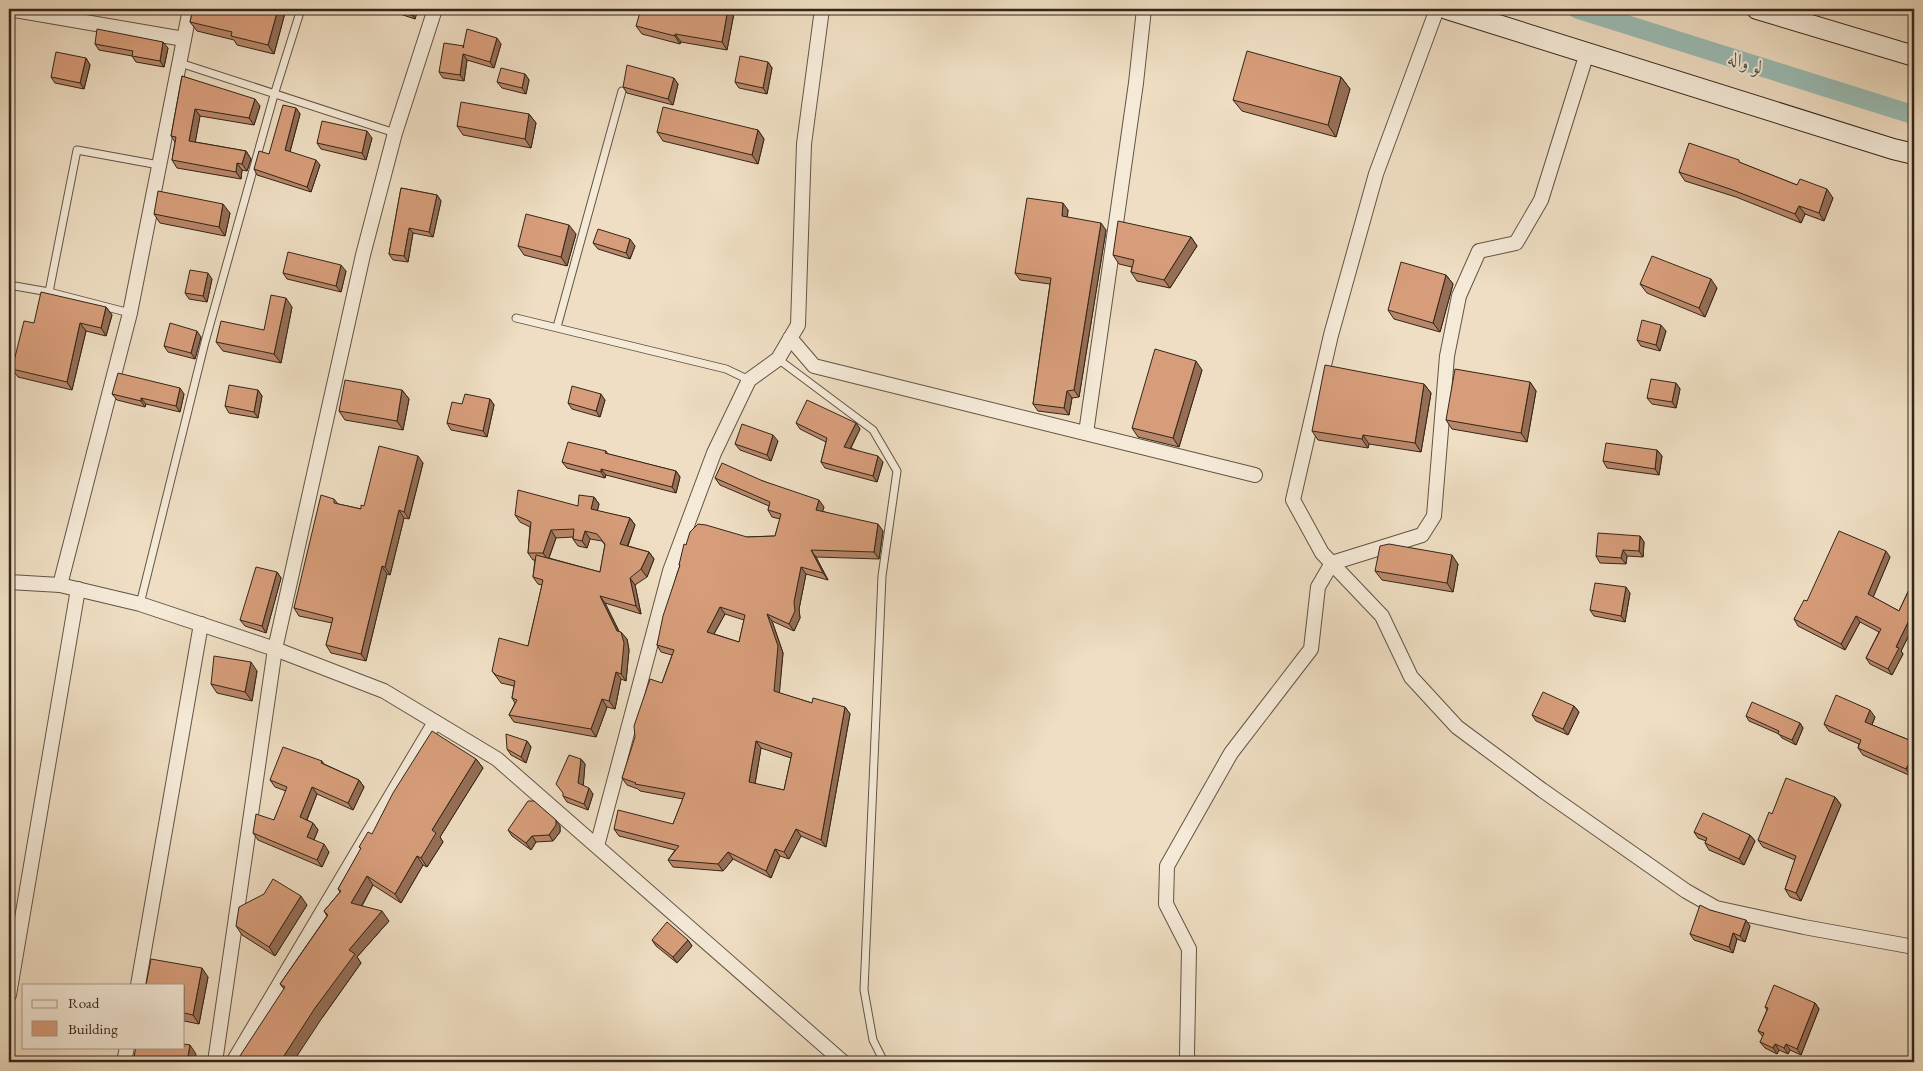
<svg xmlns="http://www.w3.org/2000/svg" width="1923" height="1071" font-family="'EB Garamond',Amiri,serif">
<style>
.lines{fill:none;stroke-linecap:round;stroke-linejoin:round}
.canal{stroke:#9abcb4;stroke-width:19}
.lane-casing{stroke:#625444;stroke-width:9}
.street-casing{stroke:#625444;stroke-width:16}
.secondary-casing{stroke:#332619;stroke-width:22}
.lane{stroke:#f5ead8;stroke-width:7}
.street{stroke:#f5ead8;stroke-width:14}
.secondary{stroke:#f5ead8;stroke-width:20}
.wall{fill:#b98769;stroke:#332619;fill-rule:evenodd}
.shaded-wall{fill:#966e55;stroke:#332619}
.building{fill:#d79d7a;stroke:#332619;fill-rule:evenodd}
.labels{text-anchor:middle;stroke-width:4;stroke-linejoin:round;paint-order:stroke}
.water-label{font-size:19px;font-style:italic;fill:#525348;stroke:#f5ead8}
</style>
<rect width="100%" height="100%" fill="#efdec3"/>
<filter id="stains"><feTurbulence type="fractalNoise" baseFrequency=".004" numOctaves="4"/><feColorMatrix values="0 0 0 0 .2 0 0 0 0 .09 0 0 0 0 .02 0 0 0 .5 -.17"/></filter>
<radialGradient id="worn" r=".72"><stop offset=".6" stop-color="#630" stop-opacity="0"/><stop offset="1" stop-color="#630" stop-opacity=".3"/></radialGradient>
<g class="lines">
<!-- canal -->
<polyline class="canal" points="1577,9 1914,115"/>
<defs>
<g id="lane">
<polyline points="180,63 395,133"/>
<polyline points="9,285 49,292 130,313"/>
<polyline points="49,292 77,150 159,165"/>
<polyline points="516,318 726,369 749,380"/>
<polyline points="557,327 622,91"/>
<polyline points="778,359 873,430 897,471 882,576 864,990 873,1040 884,1062"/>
<polyline points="140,604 205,342 274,95 301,9"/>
</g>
<g id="street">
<polyline points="9,9 184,39"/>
<polyline points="1437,9 1376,174 1331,335 1293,500 1322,553 1382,616 1411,677 1457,727 1542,790 1686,891 1716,908 1804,927 1914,947"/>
<polyline points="790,338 814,366 1255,475"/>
<polyline points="1086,433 1136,83 1144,9"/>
<polyline points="9,582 60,585 140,604 275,649 384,691 497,759 843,1062"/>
<polyline points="60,585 130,313 190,9"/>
<polyline points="597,846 670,571 714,453 749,380 778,359 798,325 804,144 822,9"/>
<polyline points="138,985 201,624"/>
<polyline points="9,995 78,589"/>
<polyline points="124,1062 127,1047"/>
<polyline points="215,1062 275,649 363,255 395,133 435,9"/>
<polyline points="233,1062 435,722"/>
<polyline points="1188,1062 1187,1054 1189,949 1166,904 1167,866 1231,753 1311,649 1318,587 1332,563 1422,535 1434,516 1447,356 1459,296 1479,251 1516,243 1541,200 1587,53"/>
</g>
<g id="secondary">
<polyline points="1447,9 1893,149 1914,154"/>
<polyline points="1757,9 1914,56"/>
</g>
</defs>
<!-- lane casing -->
<use href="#lane" class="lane-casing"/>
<!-- street casing -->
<use href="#street" class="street-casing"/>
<!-- secondary casing -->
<use href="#secondary" class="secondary-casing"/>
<!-- lane -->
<use href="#lane" class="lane"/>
<!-- street -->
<use href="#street" class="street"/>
<!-- secondary -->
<use href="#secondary" class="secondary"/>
</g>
<!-- wall -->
<g class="wall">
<polygon points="193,9 292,9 292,10 286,9 274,54 237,45 234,40 197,31 190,22"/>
<polygon points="399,9 418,9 415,19 400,14 398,11"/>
<polygon points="527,9 538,9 537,12"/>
<polygon points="728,9 731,9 734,13 727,50 681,42 680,44 642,34 636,26"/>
<polygon points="95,44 168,48 164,67 136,62 132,56 99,50"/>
<polygon points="501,44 494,68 467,60 464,81 443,78 439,72 464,46"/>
<polygon points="86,58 90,65 84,89 55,83 51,77"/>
<polygon points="768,62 772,68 767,94 739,88 735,82"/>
<polygon points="525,74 529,80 526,94 502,88 497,82"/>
<polygon points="182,76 260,106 254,125 200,116 195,142 246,151 251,159 247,171 242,170 241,179 177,168 172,160 175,142 171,136"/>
<polygon points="1341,77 1350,89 1336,137 1242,111 1233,100"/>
<polygon points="678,84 673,105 627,93 623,87"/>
<polygon points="296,108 300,114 290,152 320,165 311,192 257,175 254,169 269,154"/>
<polygon points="529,114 536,123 531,148 463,135 457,126"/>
<polygon points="758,130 764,139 758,164 663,141 657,132"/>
<polygon points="372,138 366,160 321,149 317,143"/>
<polygon points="1741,163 1797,185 1833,198 1824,221 1805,214 1801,223 1736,197 1685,181 1679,172"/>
<polygon points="401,188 437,195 441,201 433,237 413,233 408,262 393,260 389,254"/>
<polygon points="1068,210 1067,217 1106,230 1079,397 1072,398 1069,415 1038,411 1033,404 1050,284 1020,280 1015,273"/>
<polygon points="230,213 225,236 160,223 154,214"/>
<polygon points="576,234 567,266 524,255 518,246"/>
<polygon points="1191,237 1197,246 1170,288 1137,281 1131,272 1132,267 1119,264 1113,255"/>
<polygon points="593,243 635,246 630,259 598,249"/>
<polygon points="346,271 341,292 287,279 283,273"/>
<polygon points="1446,275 1453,284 1440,332 1394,319 1388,310"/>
<polygon points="212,279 207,302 189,299 185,293"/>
<polygon points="1640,284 1717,288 1705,317 1647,293"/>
<polygon points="106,307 112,315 106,336 86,331 72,390 18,377 12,369 34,323"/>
<polygon points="292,307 281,363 223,351 216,342 264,330"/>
<polygon points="1666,331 1660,351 1641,346 1637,340"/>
<polygon points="201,337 195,359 168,352 164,346"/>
<polygon points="1202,370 1179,447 1138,437 1132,428"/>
<polygon points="1530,382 1536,391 1527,442 1452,429 1446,420"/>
<polygon points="1676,383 1680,389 1676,408 1652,404 1647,398"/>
<polygon points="1424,384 1431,393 1421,452 1369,444 1368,448 1318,440 1312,431"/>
<polygon points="258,390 262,396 258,418 229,413 225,406"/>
<polygon points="402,390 409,399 403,430 345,420 339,411"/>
<polygon points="112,394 184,394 180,412 146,404 145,407 117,400"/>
<polygon points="490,399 494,405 487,437 451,430 447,423 462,404"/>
<polygon points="605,400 600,417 572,409 568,403"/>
<polygon points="796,423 856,423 860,429 851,448 883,462 877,482 825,468 821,462 826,442 800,429"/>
<polygon points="778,441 771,461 740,450 735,444"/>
<polygon points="1657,450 1662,456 1659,475 1607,468 1603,461"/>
<polygon points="606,451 608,454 676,471 680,477 676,493 606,475 605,478 567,468 562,462"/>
<polygon points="423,463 409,519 404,518 390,575 387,574 366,661 331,653 326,645 332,623 299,616 294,608 334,499 338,504 361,509 364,506"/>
<path d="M715,478L763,481L824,507L822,511L883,531L879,559L816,557L828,580L806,574L799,609L800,618L794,631L772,621L783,653L779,693L812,703L845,707L850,714L826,847L801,836L789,859L780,856L771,878L733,859L723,871L673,867L668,860L675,850L619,836L614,829L673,824L683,799L640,791L638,789L627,785L622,778L662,683L672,655L661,652L657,645L680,566L679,565L686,545L747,537L775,536L780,519L772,517L768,510L769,506L720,485ZM725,614L744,620L739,642L714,634ZM761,748L791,758L784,790L755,784Z"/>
<path d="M594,497L599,504L597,511L630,518L635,525L628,546L649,552L654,559L647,577L635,585L641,614L605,603L619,631L627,639L629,650L626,681L621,679L615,709L607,707L596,737L514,722L509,715L515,703L512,698L514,686L501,683L492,671L528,646L542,585L538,584L533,577L535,560H533L528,553L530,527L520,522L515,515L578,506ZM573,537V539L578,546L587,548L590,539L602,541L605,545L600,572L549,558L556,538Z"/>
<polygon points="1640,536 1644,542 1643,557 1627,556 1626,564 1600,563 1596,556"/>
<polygon points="1890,557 1873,597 1899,611 1914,579 1914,625 1901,651 1903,654 1892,675 1870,664 1866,658 1879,632 1860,622 1845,650 1798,626 1794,619 1807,601"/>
<polygon points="1458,564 1453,592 1382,580 1375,571"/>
<polygon points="277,572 281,578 266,633 245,626 240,620"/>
<polygon points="1630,593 1625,622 1594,616 1590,610"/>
<polygon points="257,671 252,701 217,693 211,684"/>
<polygon points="1574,706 1579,712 1568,735 1536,721 1532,715"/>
<polygon points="1746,716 1800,723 1803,728 1796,745 1782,738 1779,734 1749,721"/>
<polygon points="1875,717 1872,725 1914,742 1914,773 1913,772 1911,776 1863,755 1858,748 1859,744 1829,731 1824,724"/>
<polygon points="527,741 531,747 526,763 511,755 507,749"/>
<polygon points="476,759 483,768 440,837 443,842 427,867 423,865 401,903 373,885 362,906 389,921 357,957 361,963 322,1018 284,989 280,984 327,916 324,911 340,892 338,889 361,849 359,847 372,834"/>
<polygon points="581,759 585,764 583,785 593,794 588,810 567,802 563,796"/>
<polygon points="322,761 324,764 359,780 364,787 353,810 317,794 307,820 313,823 318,830 314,840 329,852 322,867 258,840 253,833 274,820 286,791 275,787 270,780"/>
<polygon points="1835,797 1841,805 1801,901 1790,897 1785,889 1795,860 1763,847 1758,840 1772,814"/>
<polygon points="560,826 560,832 553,841 536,842 531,850 512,836 508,830"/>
<polygon points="1694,832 1750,835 1755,841 1744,865 1709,850 1705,843 1706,841 1698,838"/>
<polygon points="264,894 307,905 275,956 242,935 236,926"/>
<polygon points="1710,910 1750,926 1745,942 1737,939 1733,953 1694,940 1690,934"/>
<polygon points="652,940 688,940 692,946 677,963 656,946"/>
<polygon points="208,977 199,1024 184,1021 184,985"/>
<polygon points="1815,1003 1819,1009 1801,1055 1790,1050 1788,1054 1779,1050 1777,1054 1765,1048 1760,1042 1763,1037 1758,1031 1767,1010 1765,1007"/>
</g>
<!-- shaded-wall -->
<g class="shaded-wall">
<polygon points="278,9 286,9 274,54 268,45"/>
<polygon points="415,9 418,9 415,19 413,16"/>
<polygon points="728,9 731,9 734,13 727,50 722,42"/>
<polygon points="675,34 681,42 680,44 675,36"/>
<polygon points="497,38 501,44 494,68 490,62"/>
<polygon points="163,42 168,48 164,67 160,61"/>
<polygon points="463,54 467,60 464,81 460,75"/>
<polygon points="86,58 90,65 84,89 80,83"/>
<polygon points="768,62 772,68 767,94 763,88"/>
<polygon points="525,74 529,80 526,94 522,88"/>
<polygon points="1341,77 1350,89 1336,137 1328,125"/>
<polygon points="674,78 678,84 673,105 668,99"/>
<polygon points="255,99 260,106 254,125 249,118"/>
<polygon points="296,108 300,114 289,155 285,150"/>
<polygon points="195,109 200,116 194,149 189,141"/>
<polygon points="529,114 536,123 531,148 525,139"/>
<polygon points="758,130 764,139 758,164 752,155"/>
<polygon points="367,131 372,138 366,160 362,153"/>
<polygon points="246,151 251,159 247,171 242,164"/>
<polygon points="316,160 320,165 311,192 307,187"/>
<polygon points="237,163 242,170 241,179 236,172"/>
<polygon points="1827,189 1833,198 1824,221 1819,213"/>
<polygon points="437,195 441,201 433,237 429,232"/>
<polygon points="1063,203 1068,210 1067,223 1062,216"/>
<polygon points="223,204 230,213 225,236 219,227"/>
<polygon points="1799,206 1805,214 1801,223 1795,214"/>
<polygon points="1101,223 1106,230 1079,397 1074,390"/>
<polygon points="569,225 576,234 567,266 561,257"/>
<polygon points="409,228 413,233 408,262 404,256"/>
<polygon points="1191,237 1197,246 1170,288 1164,280"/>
<polygon points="630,239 635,246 630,259 626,253"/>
<polygon points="341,265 346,271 341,292 336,286"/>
<polygon points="208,273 212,279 207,302 203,296"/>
<polygon points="1446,275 1453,284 1440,332 1433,323"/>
<polygon points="1711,279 1717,288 1705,317 1699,308"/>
<polygon points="286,298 292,307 281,363 274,354"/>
<polygon points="106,307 112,315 106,336 101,328"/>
<polygon points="80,323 86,331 72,390 67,382"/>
<polygon points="1661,325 1666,331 1660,351 1656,345"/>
<polygon points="197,331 201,337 195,359 191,353"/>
<polygon points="1196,361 1202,370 1179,447 1173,438"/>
<polygon points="1530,382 1536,391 1527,442 1521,433"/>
<polygon points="1676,383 1680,389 1676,408 1672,402"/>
<polygon points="1424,384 1431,393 1421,452 1415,443"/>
<polygon points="180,388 184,394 180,412 176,406"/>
<polygon points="258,390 262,396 258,418 254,412"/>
<polygon points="402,390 409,399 403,430 397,421"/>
<polygon points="1067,391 1072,398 1069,415 1064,408"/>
<polygon points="601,394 605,400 600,417 596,411"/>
<polygon points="141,398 146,404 145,407 141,401"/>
<polygon points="490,399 494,405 487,437 483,431"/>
<polygon points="856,423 860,429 848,453 844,447"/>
<polygon points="773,435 778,441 771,461 767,455"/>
<polygon points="1363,435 1369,444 1368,448 1362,439"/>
<polygon points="1657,450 1662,456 1659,475 1655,469"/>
<polygon points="418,456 423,463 409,519 404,512"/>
<polygon points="878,456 883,462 877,482 873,476"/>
<polygon points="601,469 606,475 605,478 601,472"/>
<polygon points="676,471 680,477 676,493 672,487"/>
<polygon points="594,497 599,504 596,517 591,509"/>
<polygon points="819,500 824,507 821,517 816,510"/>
<polygon points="399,510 404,518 390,575 385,567"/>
<polygon points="630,518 635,525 625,552 620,544"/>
<polygon points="878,524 883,531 879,559 874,552"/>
<polygon points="551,530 556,538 548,560 543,553"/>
<polygon points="585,531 590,539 587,548 582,541"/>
<polygon points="1640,536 1644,542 1643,557 1639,551"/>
<polygon points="811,550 816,557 828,580 823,573"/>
<polygon points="1623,550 1627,556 1626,564 1621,558"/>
<polygon points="1886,551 1890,557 1872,600 1868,594"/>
<polygon points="649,552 654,559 647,577 641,569"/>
<polygon points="1452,555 1458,564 1453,592 1447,583"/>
<polygon points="382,566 387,574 366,661 361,654"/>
<polygon points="801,567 806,574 799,609 800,618 794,631 789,624"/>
<polygon points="277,572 281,578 266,633 262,626"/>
<polygon points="630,578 635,585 641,614 636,606"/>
<polygon points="1626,587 1630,593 1625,622 1621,616"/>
<polygon points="600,596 605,603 622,638 617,631"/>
<polygon points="720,607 725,614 711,639 707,632"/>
<polygon points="1914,610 1914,625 1901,651 1903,654 1892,675 1888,669 1896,647"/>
<polygon points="767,614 772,621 783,653 779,698 774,691"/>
<polygon points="1856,616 1860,622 1845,650 1841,644"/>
<polygon points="621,632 627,639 629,650 626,681 621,674"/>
<polygon points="251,662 257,671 252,701 245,692"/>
<polygon points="616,672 621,679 615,709 609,701"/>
<polygon points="602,699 607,707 596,737 591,729"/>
<polygon points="1574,706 1579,712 1568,735 1563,729"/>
<polygon points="845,707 850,714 826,847 821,840"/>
<polygon points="1870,710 1875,717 1870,729 1865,722"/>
<polygon points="1800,723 1803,728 1796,745 1792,740"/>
<polygon points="527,741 531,747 526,763 521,757"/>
<polygon points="756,741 761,748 754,789 749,782"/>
<polygon points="476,759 483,768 440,837 443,842 427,867 421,858 432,830"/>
<polygon points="581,759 585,764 583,789 578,783"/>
<polygon points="1908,765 1913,772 1911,776 1906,769"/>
<polygon points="359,780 364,787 353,810 348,803"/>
<polygon points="312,787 317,794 305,824 300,817"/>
<polygon points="589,788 593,794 588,810 584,804"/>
<polygon points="1835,797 1841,805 1801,901 1796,893"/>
<polygon points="556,820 560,826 560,832 553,841 549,835"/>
<polygon points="313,823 318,830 312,844 307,837"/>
<polygon points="796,829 801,836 789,859 784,852"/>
<polygon points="1750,835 1755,841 1744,865 1739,859"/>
<polygon points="532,836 536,842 531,850 526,843"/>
<polygon points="324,844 329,852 322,867 317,860"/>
<polygon points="775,849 780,856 771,878 766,871"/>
<polygon points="728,852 733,859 723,871 718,864"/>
<polygon points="417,856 423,865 401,903 395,894"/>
<polygon points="367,876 373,885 358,912 351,903"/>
<polygon points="301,896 307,905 275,956 269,947"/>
<polygon points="382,911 389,921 357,957 361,963 322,1018 293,1062 280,1062 349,950"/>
<polygon points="1746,920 1750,926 1745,942 1740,936"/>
<polygon points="1733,933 1737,939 1733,953 1729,947"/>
<polygon points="688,940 692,946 677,963 673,957"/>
<polygon points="202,968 208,977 199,1024 193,1015"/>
<polygon points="1815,1003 1819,1009 1801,1055 1797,1049"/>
<polygon points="1775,1044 1779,1050 1777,1054 1773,1048"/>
<polygon points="1786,1044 1790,1050 1788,1054 1784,1048"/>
<polygon points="190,1045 196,1054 195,1062 187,1062"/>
</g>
<!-- building -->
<g class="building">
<polygon points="193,9 278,9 268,45 231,36 232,32 190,22"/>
<polygon points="399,9 415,9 413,16 398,11"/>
<polygon points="641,9 728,9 722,42 675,34 675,36 636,26"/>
<polygon points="97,29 163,42 160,61 132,56 133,51 95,44"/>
<polygon points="467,29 497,38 490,62 463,54 460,75 439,72 444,43 464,46 463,48"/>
<polygon points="1247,51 1341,77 1328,125 1233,100"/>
<polygon points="56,52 86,58 80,83 51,77"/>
<polygon points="740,56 768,62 763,88 735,82"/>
<polygon points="627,65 674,78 668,99 623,87"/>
<polygon points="501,68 525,74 522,88 497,82"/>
<polygon points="182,76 255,99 249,118 195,109 189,141 246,151 242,164 237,163 236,172 172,160 176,137 171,136"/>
<polygon points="461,102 529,114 525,139 457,126"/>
<polygon points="283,105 296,108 285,150 316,160 307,187 254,169 259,151 269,154"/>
<polygon points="663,107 758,130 752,155 657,132"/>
<polygon points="322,121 367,131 362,153 317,143"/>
<polygon points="1689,143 1739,160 1739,162 1797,185 1800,179 1827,189 1819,213 1799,206 1795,214 1730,189 1679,172"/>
<polygon points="401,188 437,195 429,232 409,228 404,256 389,254"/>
<polygon points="158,191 223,204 219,227 154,214"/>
<polygon points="1027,198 1063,203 1062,216 1101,223 1074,390 1067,391 1064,408 1033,404 1051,278 1015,273"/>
<polygon points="526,214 569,225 561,257 518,246"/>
<polygon points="1118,221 1191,237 1164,280 1131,272 1134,260 1113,255"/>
<polygon points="598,229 630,239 626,253 593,243"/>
<polygon points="288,252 341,265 336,286 283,273"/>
<polygon points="1652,256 1711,279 1699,308 1640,284"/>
<polygon points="1401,262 1446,275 1433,323 1388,310"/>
<polygon points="190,270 208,273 203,296 185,293"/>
<polygon points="41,292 106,307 101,328 80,323 67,382 12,369 24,321 34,323"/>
<polygon points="271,295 286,298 274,354 216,342 221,321 264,330"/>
<polygon points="1642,320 1661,325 1656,345 1637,340"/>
<polygon points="170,323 197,331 191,353 164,346"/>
<polygon points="1155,349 1196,361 1173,438 1132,428"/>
<polygon points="1325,365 1424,384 1415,443 1363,435 1362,439 1312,431"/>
<polygon points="1455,369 1530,382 1521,433 1446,420"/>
<polygon points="118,373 180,388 176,406 141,398 141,401 112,394"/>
<polygon points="1651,379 1676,383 1672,402 1647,398"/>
<polygon points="345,380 402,390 397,421 339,411"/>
<polygon points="229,385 258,390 254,412 225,406"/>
<polygon points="572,386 601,394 596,411 568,403"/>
<polygon points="465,394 490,399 483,431 447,423 452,402 462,404"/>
<polygon points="807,400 856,423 844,447 878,456 873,476 821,462 827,438 796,423"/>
<polygon points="742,424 773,435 767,455 735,444"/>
<polygon points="568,442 606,451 605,453 676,471 672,487 601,469 601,472 562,462"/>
<polygon points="1606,443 1657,450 1655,469 1603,461"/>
<polygon points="379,446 418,456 404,512 399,510 385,567 382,566 361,654 326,645 333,618 294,608 321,495 334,499 334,503 361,509 361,505 364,506"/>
<path d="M722,463L763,481L819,500L816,510L878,524L874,552L811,550L823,573L801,567L794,602L795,611L789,624L767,614L778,646L774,691L812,703L813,698L845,707L821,840L796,829L784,852L775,849L766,871L728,852L718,864L668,860L679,846L614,829L618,810L673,824L685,793L635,784L636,783L622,778L635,737L634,726L650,679L662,683L674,650L657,645L663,616L680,565H679L684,544L686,545L690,532L698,524L706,525L747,537L775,536L781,514L768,510L770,502L715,478ZM720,607L745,615L739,642L707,632ZM756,741L792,753L784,790L749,782Z"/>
<polygon points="518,490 578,506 579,495 594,497 591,509 630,518 620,544 649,552 641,569 630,578 636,606 600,596 617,631 621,632 624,643 621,674 616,672 609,701 602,699 591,729 509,715 517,700 512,698 515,681 496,675 492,671 499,638 528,646 543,580 533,577 536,555 600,572 605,544 597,534 585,531 582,541 573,539 574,529 551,530 543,553 528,553 531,522 515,515"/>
<polygon points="1839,531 1886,551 1868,594 1899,611 1914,579 1914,610 1896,647 1899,648 1888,669 1866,658 1881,629 1856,616 1841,644 1794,619 1804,600 1807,601"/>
<polygon points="1598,533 1640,536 1639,551 1623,550 1621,558 1596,556"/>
<polygon points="1389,544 1452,555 1447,583 1375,571 1380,546"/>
<polygon points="256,567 277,572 262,626 240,620"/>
<polygon points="1595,583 1626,587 1621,616 1590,610"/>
<polygon points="214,656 251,662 245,692 211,684"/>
<polygon points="1543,692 1574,706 1563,729 1532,715"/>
<polygon points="1836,695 1870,710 1865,722 1914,742 1914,768 1908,765 1906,769 1858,748 1861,740 1824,724"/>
<polygon points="1752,702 1800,723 1792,740 1778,734 1779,731 1746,716"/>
<polygon points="432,731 476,759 432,830 436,833 421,858 417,856 395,894 367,876 351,903 382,911 349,950 355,954 315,1008 280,1062 236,1062 285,987 280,984 328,915 324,911 341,891 338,889 361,848 359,847 368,832 372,834 393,793"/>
<polygon points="506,734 527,741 521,757 507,749"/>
<polygon points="283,747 322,761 321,763 359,780 348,803 312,787 300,817 313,823 307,837 324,844 317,860 253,833 256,814 274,820 287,787 270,780"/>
<polygon points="569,755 581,759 578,783 589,788 584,804 563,796 563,793 556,784"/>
<polygon points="1786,778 1835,797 1796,893 1785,889 1796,856 1758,840 1769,812 1772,814"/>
<polygon points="528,801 534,801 556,820 556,825 549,835 532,836 526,843 508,830"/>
<polygon points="1703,813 1750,835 1739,859 1705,843 1707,838 1694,832"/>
<polygon points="273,879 301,896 269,947 236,926 239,907 264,894"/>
<polygon points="1700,905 1710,910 1746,920 1740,936 1733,933 1729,947 1690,934"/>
<polygon points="667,922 688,940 673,957 652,940"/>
<polygon points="151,959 202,968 193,1015 184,1013 184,985 146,985"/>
<polygon points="1774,985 1815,1003 1797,1049 1786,1044 1784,1048 1775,1044 1773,1048 1760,1042 1764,1033 1758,1031 1768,1008 1765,1007"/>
<polygon points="184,1044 190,1045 187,1062 133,1062 136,1047 184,1047"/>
</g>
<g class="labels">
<!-- water labels -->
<g class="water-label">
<text transform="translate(1746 62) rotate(18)" y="7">لو واله</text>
</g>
</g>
<!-- margin -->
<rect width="1923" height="1071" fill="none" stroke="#efdec3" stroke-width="30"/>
<rect x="10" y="10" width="1903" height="1051" fill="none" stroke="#332619" stroke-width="2.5"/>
<rect x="15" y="15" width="1893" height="1041" fill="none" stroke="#332619"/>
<!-- legend -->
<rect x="22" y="984" width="162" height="65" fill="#f5ead8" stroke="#a79c8c"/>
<rect x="32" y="1000" width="25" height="8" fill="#f5ead8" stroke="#a79c8c"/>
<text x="68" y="1008" font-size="15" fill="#332619">Road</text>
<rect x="32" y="1021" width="25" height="15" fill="#d79d7a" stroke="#a79c8c"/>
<text x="68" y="1034" font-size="15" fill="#332619">Building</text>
<rect width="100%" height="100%" filter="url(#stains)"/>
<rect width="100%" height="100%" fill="url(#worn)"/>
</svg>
